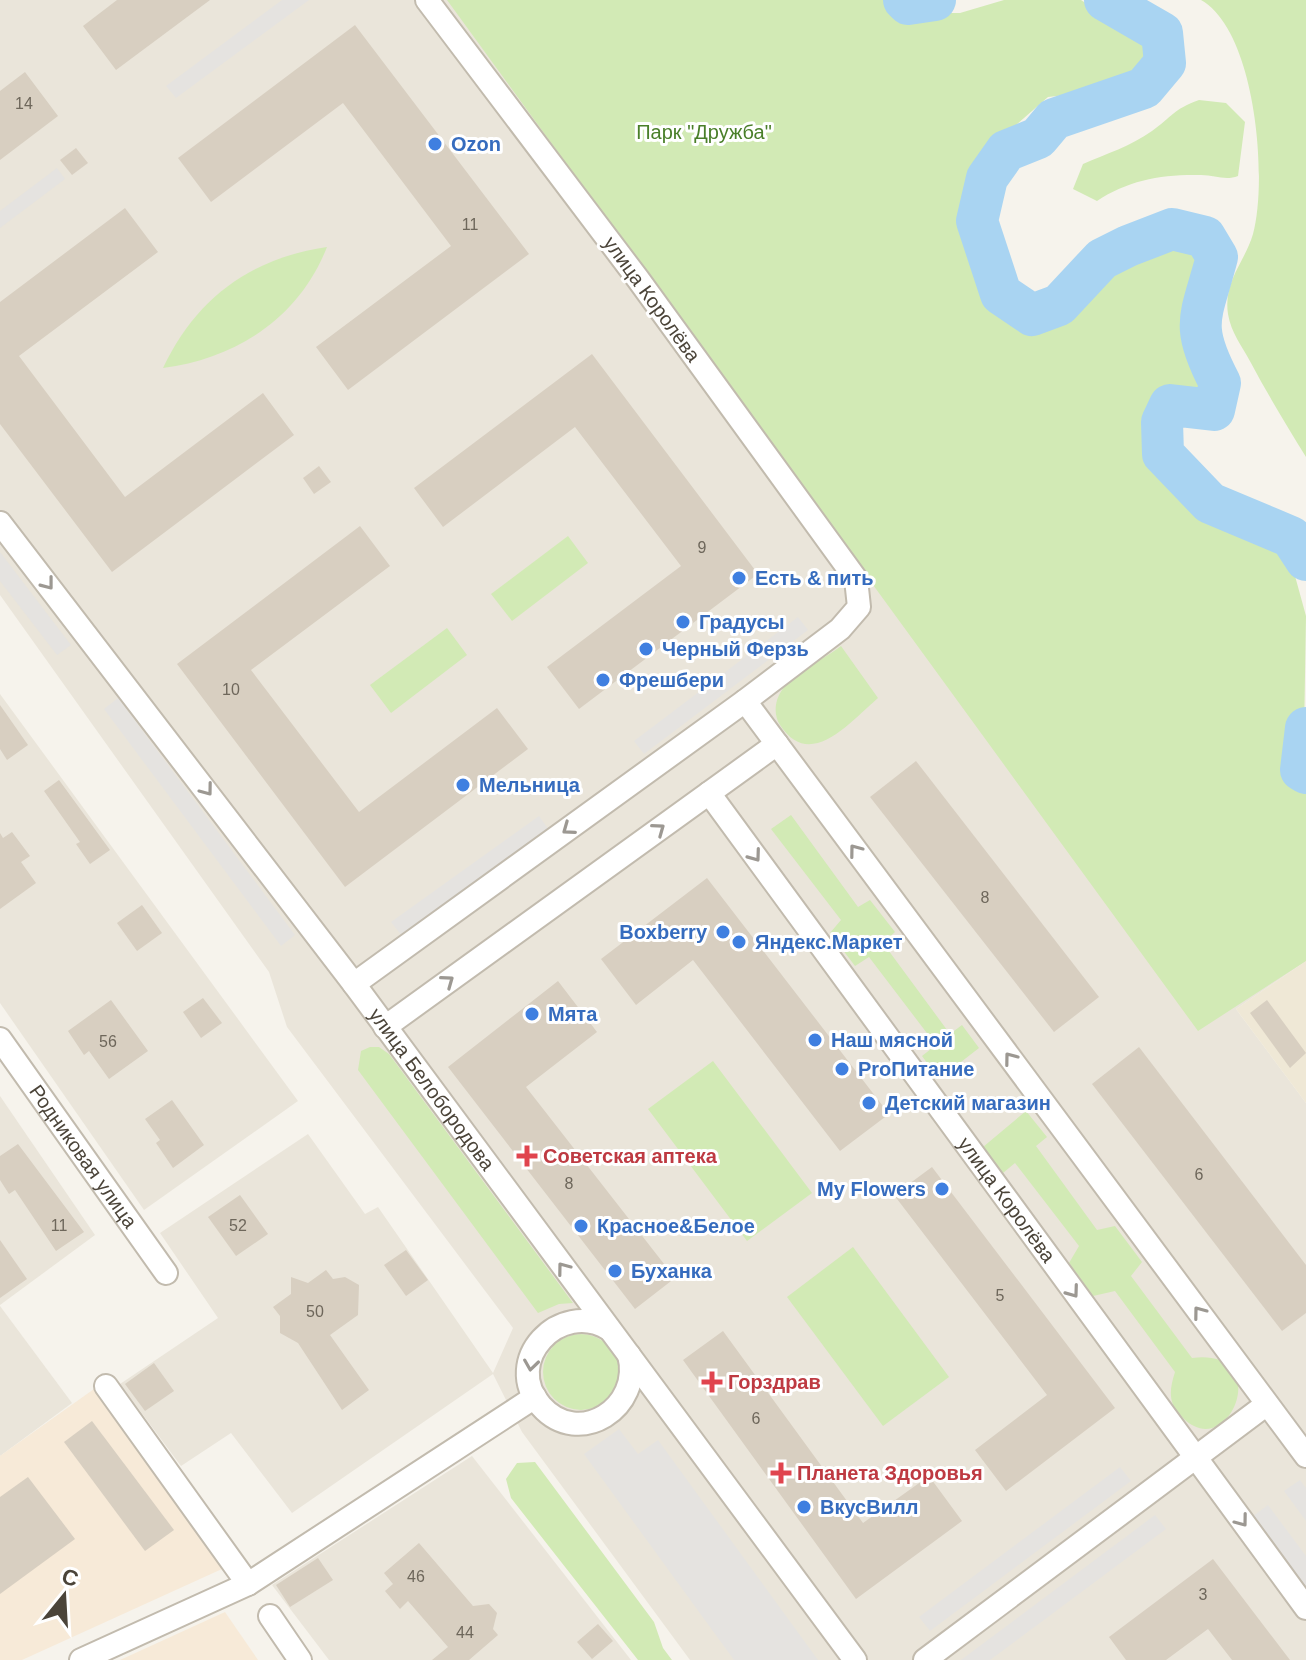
<svg xmlns="http://www.w3.org/2000/svg" width="1306" height="1660" font-family="Helvetica,sans-serif">
<style>
.residential{fill:#eae5da}
.commercial{fill:#f7ead8}
.education{fill:#efe8d6}
.green{fill:#d2eab5}
.parking{fill:#e5e3e0}
.lines{fill:none;stroke-linecap:round;stroke-linejoin:round}
.river{stroke:#a9d4f2;stroke-width:42}
.building{fill:#d8cfc1}
.street-casing{stroke:#c2bbae;stroke-width:26}
.street{stroke:#fff;stroke-width:22}
.oneway{stroke:#9c9892}
.shop-dot{fill:#3f7fe0;stroke:#fff;stroke-width:3}
.health-dot{fill:#e0444e;stroke:#fff;stroke-width:3}
.labels{text-anchor:middle;stroke-width:6;stroke-linejoin:round;paint-order:stroke}
.number-label{font-size:16px;fill:#6e675b}
.park-label{font-size:20px;fill:#4a7f2a;stroke:#fff}
.shop-label{font-size:20px;font-weight:bold;fill:#366cbe;stroke:#fff;text-anchor:start}
.street-label{font-size:20px;fill:#4b4439;stroke:#fff}
.health-label{font-size:20px;font-weight:bold;fill:#be3a42;stroke:#fff;text-anchor:start}
</style>
<rect width="100%" height="100%" fill="#f6f3ec"/>
<!-- residential -->
<g class="residential">
<polygon points="0,0 798,0 1306,900 1306,961 1236,1009 1306,1103 1306,1660 690,1660 522,1432 493,1374 292,1513 231,1433 181,1466 120,1384 218,1318 160,1233 308,1134 365,1214 378,1207 493,1373 513,1328 287,1027 269,972 0,595"/>
<polygon points="0,694 298,1101 144,1210 0,1003"/>
<polygon points="0,1096 95,1235 0,1305"/>
<polygon points="0,1306 72,1403 0,1456"/>
<polygon points="472,1456 631,1660 329,1660 272,1585"/>
</g>
<!-- commercial -->
<g class="commercial">
<polygon points="94,1389 222,1569 22,1660 0,1660 0,1456"/>
<polygon points="225,1612 258,1660 120,1660"/>
</g>
<!-- education -->
<polygon class="education" points="1306,961 1306,1103 1236,1009"/>
<!-- green -->
<g class="green">
<path d="M447,0H897L906,13H960L1004,0H1081L1120,26L1147,36L1152,64L1129,79L1075,94L1048,97L1007,133L991,155L980,248L1034,323C1093,318 1078,288 1113,259C1133,243 1167,237 1191,237L1206,260L1184,339L1202,362L1207,391C1173,399 1161,404 1149,438L1159,464L1198,505L1223,513L1271,544L1292,565L1306,616L1304,735L1296,762L1306,779V961L1198,1031Z"/>
<path d="M1201,0H1306V457C1287,426 1268,395 1251,363C1242,346 1231,333 1228,314C1223,281 1245,262 1253,234C1268,179 1256,31 1201,0Z"/>
<path d="M1199,100L1226,103L1245,122L1238,176C1225,181 1215,175 1201,175C1163,174 1128,180 1097,201L1073,189L1083,164C1106,154 1131,146 1152,131C1173,116 1172,110 1199,100Z"/>
<path d="M327,247C299,318 237,358 163,368C196,298 251,258 327,247Z"/>
<polygon points="568,536 588,563 512,621 491,594"/>
<polygon points="447,628 467,655 391,713 370,685"/>
<path d="M841,646L878,698C849,723 810,771 780,725C773,714 775,700 782,690C794,673 824,659 841,646Z"/>
<polygon points="791,815 858,907 870,900 895,932 883,943 950,1034 962,1025 979,1048 939,1079 922,1056 936,1045 869,957 855,966 830,933 841,920 771,829"/>
<polygon points="370,1047 379,1047 389,1054 573,1303 559,1304 538,1313 358,1070 361,1051"/>
<polygon points="713,1061 812,1193 747,1241 648,1109"/>
<path d="M1026,1111L1047,1137L1036,1146L1097,1230L1115,1226L1142,1262L1131,1276L1192,1358C1276,1347 1229,1466 1182,1417C1168,1403 1169,1391 1175,1372L1115,1291L1093,1296L1069,1263L1079,1246L1015,1163L1003,1173L983,1147Z"/>
<polygon points="853,1247 949,1377 883,1426 787,1297"/>
<circle cx="581" cy="1372" r="38"/>
<polygon points="535,1462 654,1622 663,1648 672,1660 638,1660 511,1498 506,1479 517,1463"/>
</g>
<!-- parking -->
<g class="parking">
<polygon points="282,0 309,0 176,98 166,86"/>
<polygon points="57,168 65,179 0,228 0,211"/>
<polygon points="0,552 71,645 57,655 0,581"/>
<polygon points="798,617 808,630 644,754 634,741"/>
<polygon points="118,698 295,935 281,946 104,709"/>
<polygon points="539,816 549,830 402,936 391,922"/>
<polygon points="619,1429 638,1454 658,1440 818,1660 734,1660 584,1454"/>
<polygon points="1120,1467 1131,1481 930,1631 919,1617"/>
<polygon points="1300,1480 1306,1488 1306,1521 1284,1491"/>
<polygon points="1268,1505 1306,1556 1306,1588 1252,1517"/>
<polygon points="1155,1515 1166,1529 990,1660 961,1660"/>
</g>
<g class="lines">
<!-- river -->
<g class="river">
<polyline points="904,0 908,4 935,0"/>
<path d="M1105,0L1162,33L1165,63L1144,88L1054,119L1038,138L1006,151L987,178L977,221L1001,294L1032,315L1059,305L1102,259L1128,246L1172,229L1205,237L1217,257C1201,318 1189,324 1220,383L1214,410L1170,405L1162,422L1163,454L1210,503L1291,537L1306,560"/>
<polyline points="1306,728 1301,770 1306,773"/>
</g>
</g>
<!-- building -->
<g class="building">
<polygon points="117,0 210,0 116,70 83,26"/>
<polygon points="355,25 529,254 348,390 316,347 451,246 343,103 211,202 178,158"/>
<polygon points="25,72 58,116 0,160 0,91"/>
<polygon points="76,148 88,163 72,175 60,160"/>
<polygon points="125,208 158,252 19,356 125,497 263,393 294,435 112,572 0,424 0,302"/>
<polygon points="592,354 758,574 579,709 547,667 681,566 575,427 443,527 414,488"/>
<polygon points="319,466 331,482 314,494 303,478"/>
<polygon points="360,526 390,566 251,670 359,812 497,708 528,749 345,887 177,664"/>
<polygon points="0,705 28,745 7,760 0,749"/>
<polygon points="916,761 1099,997 1054,1032 870,797"/>
<polygon points="59,780 110,850 90,864 76,844 80,842 44,791"/>
<polygon points="12,832 30,856 21,862 36,883 0,909 0,833 3,838"/>
<polygon points="707,878 889,1114 840,1151 693,960 636,1005 601,959"/>
<polygon points="142,905 162,933 137,951 117,923"/>
<polygon points="558,981 597,1032 526,1087 675,1278 635,1309 448,1067"/>
<polygon points="203,998 222,1023 201,1038 183,1012"/>
<polygon points="111,1000 148,1051 109,1079 89,1051 84,1055 68,1031"/>
<polygon points="1267,1000 1306,1053 1290,1068 1250,1013"/>
<polygon points="1139,1047 1306,1265 1306,1313 1282,1331 1092,1084"/>
<polygon points="172,1100 204,1145 173,1168 156,1143 160,1140 145,1119"/>
<polygon points="18,1144 84,1232 56,1251 15,1190 9,1194 0,1180 0,1156"/>
<polygon points="932,1167 1115,1408 1006,1491 975,1450 1047,1395 894,1195"/>
<polygon points="240,1195 268,1234 236,1256 208,1217"/>
<polygon points="0,1240 27,1279 0,1298"/>
<polygon points="406,1250 428,1280 406,1296 384,1265"/>
<polygon points="326,1270 333,1279 345,1277 359,1285 358,1315 330,1335 369,1390 342,1410 298,1343 280,1333 280,1316 273,1307 291,1294 291,1277 308,1283"/>
<polygon points="723,1331 863,1523 929,1476 962,1521 856,1599 683,1360"/>
<polygon points="154,1363 174,1391 145,1411 125,1384"/>
<polygon points="92,1421 174,1530 145,1551 64,1442"/>
<polygon points="28,1477 75,1539 0,1594 0,1497"/>
<polygon points="419,1543 473,1606 489,1604 497,1613 493,1629 498,1635 469,1660 432,1660 448,1647 408,1601 400,1609 385,1591 393,1584 384,1573"/>
<polygon points="318,1558 333,1580 290,1607 276,1585"/>
<polygon points="1213,1559 1290,1660 1232,1660 1208,1629 1166,1660 1126,1660 1109,1637"/>
<polygon points="598,1624 613,1641 592,1659 577,1642"/>
</g>
<g class="lines">
<defs>
<g id="street">
<path id="s1" d="M0,523L354,984L855,1660"/>
<polyline points="745,701 1306,1456"/>
<path id="s2" d="M709,793L1306,1608"/>
<polyline points="354,984 745,701 840,629 859,607 856,579 638,279 427,0"/>
<polyline points="385,1027 777,744"/>
<path id="s3" d="M0,1039L166,1273"/>
<path d="M609,1329C560,1299 501,1361 541,1406C579,1449 643,1407 629,1355"/>
<polyline points="106,1386 248,1584"/>
<polyline points="270,1616 300,1660"/>
<polyline points="81,1660 248,1584 535,1397"/>
<polyline points="925,1660 1267,1404"/>
</g>
</defs>
<!-- street casing -->
<use href="#street" class="street-casing"/>
<!-- street -->
<use href="#street" class="street"/>
</g>
<!-- one-way arrows -->
<defs><path id="oneway-chevron" d="M-2-3.5L2.5 0L-2 3.5" fill="none" stroke-width="1.6" stroke-linecap="round" stroke-linejoin="round" transform="scale(2)"/></defs>
<g class="oneway">
<use href="#oneway-chevron" transform="translate(48 584) rotate(52)"/>
<use href="#oneway-chevron" transform="translate(207 790) rotate(53)"/>
<use href="#oneway-chevron" transform="translate(568 829) rotate(144)"/>
<use href="#oneway-chevron" transform="translate(659 829) rotate(-36)"/>
<use href="#oneway-chevron" transform="translate(855 850) rotate(-127)"/>
<use href="#oneway-chevron" transform="translate(755 856) rotate(54)"/>
<use href="#oneway-chevron" transform="translate(448 981) rotate(-36)"/>
<use href="#oneway-chevron" transform="translate(1010 1058) rotate(-127)"/>
<use href="#oneway-chevron" transform="translate(563 1268) rotate(-127)"/>
<use href="#oneway-chevron" transform="translate(1073 1292) rotate(54)"/>
<use href="#oneway-chevron" transform="translate(1199 1312) rotate(-127)"/>
<use href="#oneway-chevron" transform="translate(531 1365) rotate(98)"/>
<use href="#oneway-chevron" transform="translate(1242 1521) rotate(53)"/>
</g>
<!-- markers -->
<g class="shop-dot">
<circle cx="435" cy="144" r="8"/>
<circle cx="739" cy="578" r="8"/>
<circle cx="683" cy="622" r="8"/>
<circle cx="646" cy="649" r="8"/>
<circle cx="603" cy="680" r="8"/>
<circle cx="463" cy="785" r="8"/>
<circle cx="723" cy="932" r="8"/>
<circle cx="739" cy="942" r="8"/>
<circle cx="532" cy="1014" r="8"/>
<circle cx="815" cy="1040" r="8"/>
<circle cx="842" cy="1069" r="8"/>
<circle cx="869" cy="1103" r="8"/>
<circle cx="942" cy="1189" r="8"/>
<circle cx="581" cy="1226" r="8"/>
<circle cx="615" cy="1271" r="8"/>
<circle cx="804" cy="1507" r="8"/>
</g>
<g class="health-dot">
<path d="M523 1144h8v8h8v8h-8v8h-8v-8h-8v-8h8z"/>
<path d="M708 1370h8v8h8v8h-8v8h-8v-8h-8v-8h8z"/>
<path d="M777 1461h8v8h8v8h-8v8h-8v-8h-8v-8h8z"/>
</g>
<g class="labels">
<!-- number labels -->
<g class="number-label">
<text x="24" y="109">14</text>
<text x="470" y="230">11</text>
<text x="702" y="553">9</text>
<text x="231" y="695">10</text>
<text x="985" y="903">8</text>
<text x="108" y="1047">56</text>
<text x="1199" y="1180">6</text>
<text x="569" y="1189">8</text>
<text x="59" y="1231">11</text>
<text x="238" y="1231">52</text>
<text x="1000" y="1301">5</text>
<text x="315" y="1317">50</text>
<text x="756" y="1424">6</text>
<text x="416" y="1582">46</text>
<text x="1203" y="1600">3</text>
<text x="465" y="1638">44</text>
</g>
<!-- park labels -->
<g class="park-label">
<text x="704" y="139">Парк "Дружба"</text>
</g>
<!-- shop labels -->
<g class="shop-label">
<text x="451" y="151">Ozon</text>
<text x="755" y="585">Есть &amp; пить</text>
<text x="699" y="629">Градусы</text>
<text x="662" y="656">Черный Ферзь</text>
<text x="619" y="687">Фрешбери</text>
<text x="479" y="792">Мельница</text>
<text x="707" y="939" text-anchor="end">Boxberry</text>
<text x="755" y="949">Яндекс.Маркет</text>
<text x="548" y="1021">Мята</text>
<text x="831" y="1047">Наш мясной</text>
<text x="858" y="1076">ProПитание</text>
<text x="885" y="1110">Детский магазин</text>
<text x="926" y="1196" text-anchor="end">My Flowers</text>
<text x="597" y="1233">Красное&amp;Белое</text>
<text x="631" y="1278">Буханка</text>
<text x="820" y="1514">ВкусВилл</text>
</g>
<!-- street labels -->
<g class="street-label">
<text transform="translate(652 299) rotate(54)" y="7">улица Королёва</text>
<text dy="7" stroke="none"><textPath href="#s1" startOffset="712">улица Белобородова</textPath></text>
<text dy="7" stroke="none"><textPath href="#s3" startOffset="144">Родниковая улица</textPath></text>
<text dy="7" stroke="none"><textPath href="#s2" startOffset="504">улица Королёва</textPath></text>
</g>
<!-- health labels -->
<g class="health-label">
<text x="543" y="1163">Советская аптека</text>
<text x="728" y="1389">Горздрав</text>
<text x="797" y="1480">Планета Здоровья</text>
</g>
</g>
<!-- north arrow -->
<g transform="translate(64 1596) rotate(18)" stroke="#ffffff" stroke-width="6" paint-order="stroke">
<path d="M0-6L14 30L0 20L-14 30Z" fill="#4b4439"/>
<text y="-12" font-size="22" font-weight="bold" text-anchor="middle" fill="#4b4439">С</text>
</g>
</svg>
